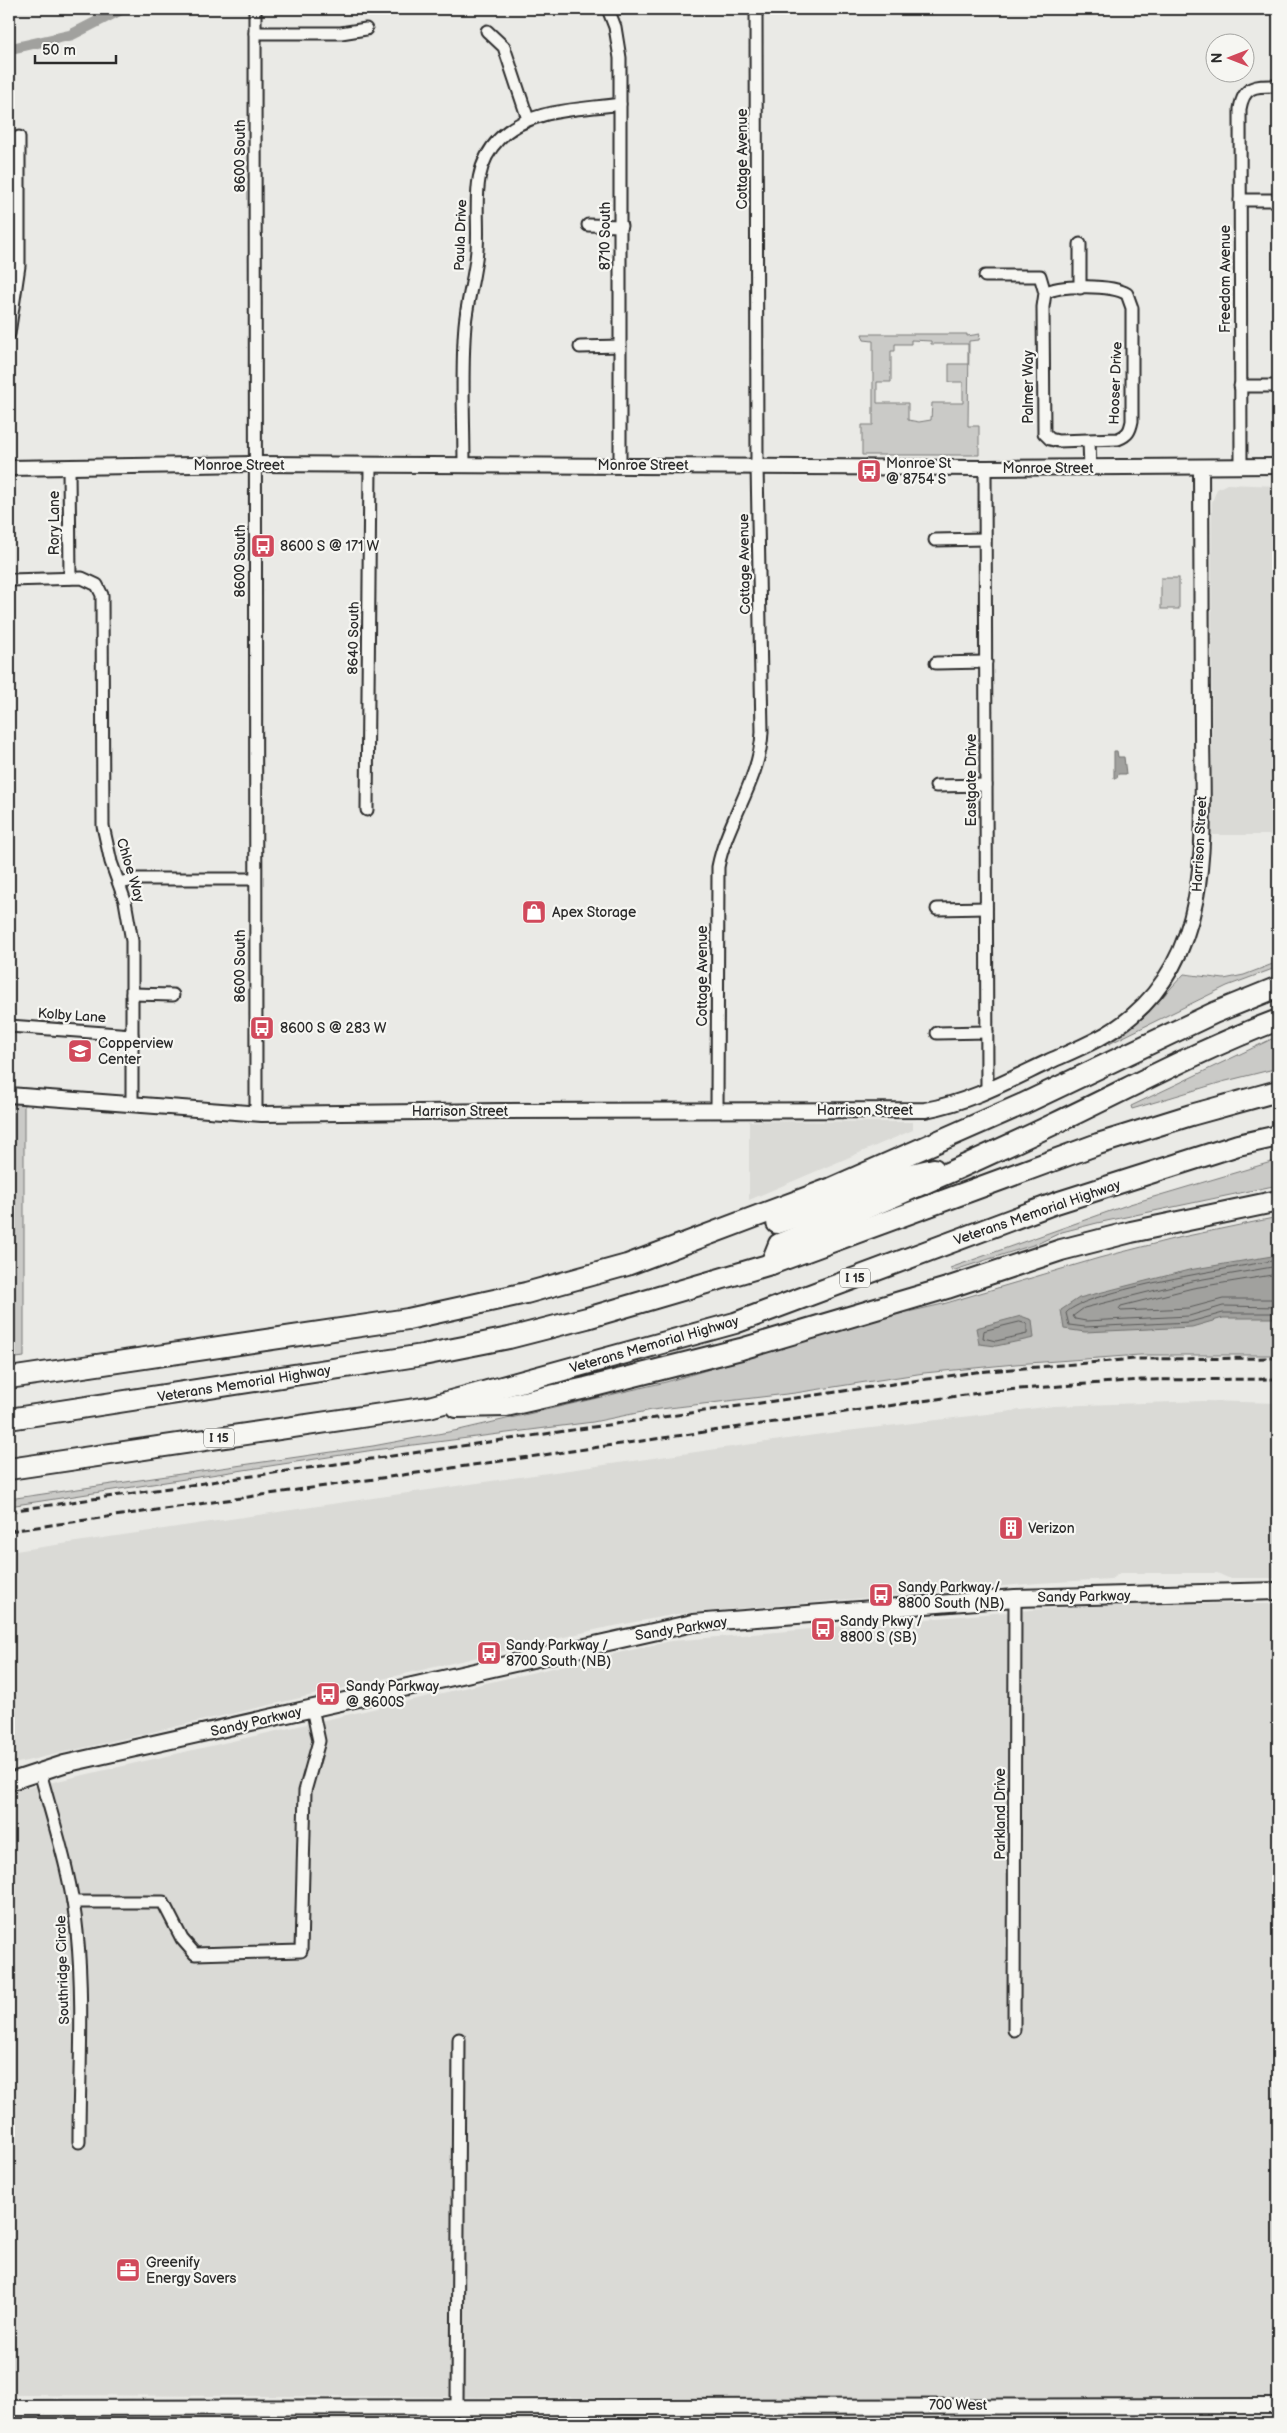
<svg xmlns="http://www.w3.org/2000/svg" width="1287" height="2433" font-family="'Balsamiq Sans',sans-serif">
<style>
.built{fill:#dadad6}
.green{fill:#cacac7;stroke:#7a7a79;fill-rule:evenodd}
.water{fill:#a1a19e;stroke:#727270}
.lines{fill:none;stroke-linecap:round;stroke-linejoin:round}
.shore{stroke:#5a5a59;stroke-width:1}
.canal{stroke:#a1a19e;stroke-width:11}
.minor-casing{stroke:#2b2b2b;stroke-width:15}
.tertiary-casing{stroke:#2b2b2b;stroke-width:18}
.secondary-casing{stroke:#2b2b2b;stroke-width:20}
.motorway-casing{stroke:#2b2b2b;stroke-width:24}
.minor{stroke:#f6f6f2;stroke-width:11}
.tertiary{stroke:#f6f6f2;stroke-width:14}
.secondary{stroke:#f6f6f2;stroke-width:16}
.motorway{stroke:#f6f6f2;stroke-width:20}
.rail{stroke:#2b2b2b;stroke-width:3;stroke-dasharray:8 4;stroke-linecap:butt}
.labels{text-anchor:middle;stroke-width:4.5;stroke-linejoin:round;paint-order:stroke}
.shield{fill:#f6f6f2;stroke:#686867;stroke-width:1}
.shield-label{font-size:12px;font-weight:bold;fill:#2b2b2b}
.street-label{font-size:14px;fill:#2b2b2b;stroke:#f6f6f2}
.poi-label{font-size:14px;fill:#2b2b2b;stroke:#f6f6f2;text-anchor:start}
</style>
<rect width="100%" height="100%" fill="#eaeae6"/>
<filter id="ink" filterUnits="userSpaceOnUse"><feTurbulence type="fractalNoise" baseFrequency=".02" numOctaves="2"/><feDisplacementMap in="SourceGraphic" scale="10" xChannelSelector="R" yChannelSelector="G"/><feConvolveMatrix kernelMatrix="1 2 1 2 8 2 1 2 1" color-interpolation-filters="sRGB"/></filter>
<g filter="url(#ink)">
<!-- built -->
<g class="built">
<polygon points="1227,484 1278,486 1278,835 1212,835 1212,502 1217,489"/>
<polygon points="749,1121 913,1122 913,1130 749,1200"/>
<polygon points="1204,1401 1278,1403 1278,1578 1228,1578 1217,1573 1120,1573 1111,1579 1038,1583 677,1614 599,1629 9,1765 9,1552 345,1502 822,1434 1054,1406"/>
<polygon points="1139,1604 1278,1604 1278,2400 9,2395 9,1792 671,1641 1042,1609"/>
</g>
<!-- green -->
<g class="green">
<path d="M862,334H967V336L980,334L979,340L969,341L968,426H979V455H862V425H873V341L864,340ZM911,340L931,341V344H968V364H949V382H963V403H932L931,420L919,422L908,420V403H877V382H891V351H895V344H911Z"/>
<rect x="1161" y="578" width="18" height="31"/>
<polygon points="1278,962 1278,967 1227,986 1109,1044 1144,1017 1184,974 1224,979 1244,975"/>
<polygon points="1278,1036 1278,1068 1222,1082 1132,1109 1131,1106"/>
<polygon points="9,1101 24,1102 24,1357 9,1359"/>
<polygon points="1278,1160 1278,1185 1097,1223 1062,1232 1039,1243 952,1271 950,1268 1130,1204"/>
<polygon points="1278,1217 1278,1355 1140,1355 1015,1364 924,1373 795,1393 652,1410 593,1422 374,1450 9,1506 9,1499 373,1446 459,1430 666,1382 890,1316 943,1304 1099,1258 1173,1239"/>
</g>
<!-- water -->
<g class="water">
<polygon points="1114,751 1117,751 1118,757 1124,757 1126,774 1118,774 1117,778 1114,778"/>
<polygon points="1278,1255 1278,1318 1223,1318 1192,1327 1085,1332 1064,1329 1061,1310 1079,1298 1189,1270"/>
<polygon points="1021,1316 1032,1320 1034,1338 996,1346 979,1344 976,1328"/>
</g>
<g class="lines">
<!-- shore -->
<g class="shore">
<path d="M1278,1260C1242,1266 1086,1290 1066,1313L1069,1325L1085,1327L1190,1322L1223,1313H1278"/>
<polyline points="1278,1266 1192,1281 1084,1308 1073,1316 1075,1319 1086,1321 1189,1316 1223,1306 1278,1307"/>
<polyline points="1278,1274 1193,1288 1121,1306 1119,1309 1121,1311 1189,1308 1223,1299 1278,1299"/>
<polygon points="1020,1322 1027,1324 1027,1334 996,1341 983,1338 984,1331"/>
</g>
<!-- canal -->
<polyline class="canal" points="9,49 71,35 122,9"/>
<defs>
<g id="minor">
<polyline points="255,9 256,1114"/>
<polyline points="608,9 615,27 620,58 620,465"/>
<polyline points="487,31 504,47 528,119"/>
<polyline points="255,33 341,33 366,29"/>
<polyline points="1240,200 1278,200"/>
<polyline points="588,225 621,226"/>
<polyline points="1080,244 1080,288"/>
<path d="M985,276H1040L1045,293C1060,284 1113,285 1127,294L1132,308V421C1130,431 1128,435 1118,439L1058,441L1050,439L1044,433L1043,307L1045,293"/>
<polyline points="9,334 19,266 19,137"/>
<polyline points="580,347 620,346"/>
<polyline points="1240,386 1278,386"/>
<polyline points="1089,441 1090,468"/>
<path d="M464,466C464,419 461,371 465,325C467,300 475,276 477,250C480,211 468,171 499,139C529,108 581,110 620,104"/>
<path d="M1241,466L1240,109C1244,84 1257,86 1278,86"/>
<polyline points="69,467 70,578"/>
<polyline points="985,468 987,1091"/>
<polyline points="935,540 985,539"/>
<polyline points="9,580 82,578 97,585 102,595 103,826 111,862 125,901 132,941 132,1105"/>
<polyline points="936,663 986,662"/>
<polyline points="936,786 986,785"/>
<polyline points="367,810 370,466"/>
<polyline points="119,883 138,879 255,879"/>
<polyline points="937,909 986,908"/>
<polyline points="132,994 173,995"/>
<polyline points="9,1026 132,1035"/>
<polyline points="937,1033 987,1032"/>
<path d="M717,1111L718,867C727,820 760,781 762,732L757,466L756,9"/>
<path d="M40,1772C54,1824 72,1878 77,1932C84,2001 79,2072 79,2142"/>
<polyline points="73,1902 163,1902 182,1939 195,1954 301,1951 305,1791 319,1741 312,1708"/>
<polyline points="1014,2030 1015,1598"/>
<polyline points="457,2407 459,2039"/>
</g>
<g id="tertiary">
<polyline points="9,468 255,464 985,468 1278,466"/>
<path d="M9,1095L262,1114L501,1111L925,1110C970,1102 1008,1081 1048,1062C1077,1049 1108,1037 1132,1016C1216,945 1202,826 1202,727C1202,640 1202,553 1201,467"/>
<polyline points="9,2408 1278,2406"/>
</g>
<polyline id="secondary" points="9,1782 64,1764 693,1623 1015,1598 1278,1591"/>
<g id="motorway">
<polyline points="777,1223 846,1200 907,1175 934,1169"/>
<path d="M771,1264L779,1244C872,1207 964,1167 1054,1124C1128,1089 1201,1049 1278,1020"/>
<polyline points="9,1378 408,1319 526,1293 627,1265 832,1188 1023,1104 1214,1013 1278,987"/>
<polyline points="456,1407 506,1406 586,1388 741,1349 947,1288 1061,1250 1131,1232 1278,1201"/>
<polyline points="9,1419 423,1355 509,1338 587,1318 771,1264 1098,1144 1191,1115 1278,1091"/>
<polyline points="9,1469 429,1407 735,1323 1056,1203 1238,1145 1278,1136"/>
</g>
</defs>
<!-- minor casing -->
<use href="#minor" class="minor-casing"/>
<!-- tertiary casing -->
<use href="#tertiary" class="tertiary-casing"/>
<!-- secondary casing -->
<use href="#secondary" class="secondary-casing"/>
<!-- motorway casing -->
<use href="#motorway" class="motorway-casing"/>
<!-- minor -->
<use href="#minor" class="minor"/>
<!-- tertiary -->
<use href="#tertiary" class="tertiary"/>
<!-- secondary -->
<use href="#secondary" class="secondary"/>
<!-- motorway -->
<use href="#motorway" class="motorway"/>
<!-- rail -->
<g class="rail">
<polyline points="9,1511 976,1372 1136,1359 1278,1358"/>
<polyline points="9,1531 993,1391 1141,1380 1278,1379"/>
</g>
</g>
</g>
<!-- icons -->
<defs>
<symbol id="bus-square" viewBox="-11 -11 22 22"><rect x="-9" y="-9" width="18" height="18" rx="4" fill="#d1495b" stroke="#f6f6f2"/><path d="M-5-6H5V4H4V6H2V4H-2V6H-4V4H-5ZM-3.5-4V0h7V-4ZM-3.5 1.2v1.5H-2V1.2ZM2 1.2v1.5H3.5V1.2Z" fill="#fff"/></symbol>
<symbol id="shop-square" viewBox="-11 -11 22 22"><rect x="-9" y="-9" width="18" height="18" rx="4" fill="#d1495b" stroke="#f6f6f2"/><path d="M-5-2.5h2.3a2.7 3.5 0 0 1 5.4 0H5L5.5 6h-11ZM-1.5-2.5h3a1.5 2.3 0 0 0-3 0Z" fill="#fff"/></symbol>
<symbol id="school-square" viewBox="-11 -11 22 22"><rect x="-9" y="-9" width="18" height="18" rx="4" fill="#d1495b" stroke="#f6f6f2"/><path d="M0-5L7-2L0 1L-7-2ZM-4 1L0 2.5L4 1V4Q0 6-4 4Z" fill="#fff"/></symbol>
<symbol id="building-square" viewBox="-11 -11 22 22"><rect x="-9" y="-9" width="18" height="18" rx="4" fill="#d1495b" stroke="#f6f6f2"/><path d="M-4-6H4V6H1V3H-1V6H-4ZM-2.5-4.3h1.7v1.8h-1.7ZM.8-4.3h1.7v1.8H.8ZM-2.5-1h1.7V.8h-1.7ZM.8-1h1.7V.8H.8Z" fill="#fff"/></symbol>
<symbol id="office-square" viewBox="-11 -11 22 22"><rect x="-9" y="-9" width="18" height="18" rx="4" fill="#d1495b" stroke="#f6f6f2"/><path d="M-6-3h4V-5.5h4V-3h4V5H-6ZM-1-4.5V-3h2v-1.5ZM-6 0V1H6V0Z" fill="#fff"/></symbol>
</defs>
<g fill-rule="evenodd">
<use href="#bus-square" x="855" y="457" width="28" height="28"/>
<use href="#bus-square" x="249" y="532" width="28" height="28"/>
<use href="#shop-square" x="520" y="898" width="28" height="28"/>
<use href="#bus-square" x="248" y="1014" width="28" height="28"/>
<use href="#school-square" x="66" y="1037" width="28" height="28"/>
<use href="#building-square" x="997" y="1514" width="28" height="28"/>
<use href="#bus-square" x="867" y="1581" width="28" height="28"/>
<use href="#bus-square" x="809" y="1615" width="28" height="28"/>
<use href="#bus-square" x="475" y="1639" width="28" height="28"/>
<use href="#bus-square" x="314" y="1680" width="28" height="28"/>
<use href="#office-square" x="114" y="2256" width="28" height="28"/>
</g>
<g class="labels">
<!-- shield labels -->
<g class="shield">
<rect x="840" y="1268.5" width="30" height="19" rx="4"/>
<rect x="204" y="1428.5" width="30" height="19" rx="4"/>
</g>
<g class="shield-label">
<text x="855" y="1282">I 15</text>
<text x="219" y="1442">I 15</text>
</g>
<!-- street labels -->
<g class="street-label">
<text transform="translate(240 156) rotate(-90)" y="5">8600 South</text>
<text transform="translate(742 159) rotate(-90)" y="5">Cottage Avenue</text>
<text transform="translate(460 235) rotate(-88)" y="5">Paula Drive</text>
<text transform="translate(605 236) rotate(-90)" y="5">8710 South</text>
<text transform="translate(1225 279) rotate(-90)" y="5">Freedom Avenue</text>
<text transform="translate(1115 383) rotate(-88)" y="5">Hooser Drive</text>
<text transform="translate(1028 387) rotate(-90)" y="5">Palmer Way</text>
<text x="239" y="470">Monroe Street</text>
<text x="643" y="470">Monroe Street</text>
<text x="1048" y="473">Monroe Street</text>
<text transform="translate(54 523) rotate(-90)" y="5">Rory Lane</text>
<text transform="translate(240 561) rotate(-90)" y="5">8600 South</text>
<text transform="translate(744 564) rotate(-91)" y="5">Cottage Avenue</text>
<text transform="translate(353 638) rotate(-89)" y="5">8640 South</text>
<text transform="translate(971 780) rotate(-90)" y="5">Eastgate Drive</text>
<text transform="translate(1199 844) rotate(-87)" y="5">Harrison Street</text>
<text transform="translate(131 870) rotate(73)" y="5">Chloe Way</text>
<text transform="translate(240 966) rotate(-90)" y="5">8600 South</text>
<text transform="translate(702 976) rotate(-90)" y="5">Cottage Avenue</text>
<text transform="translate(72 1015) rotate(4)" y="5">Kolby Lane</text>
<text x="865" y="1115">Harrison Street</text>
<text x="460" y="1116">Harrison Street</text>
<text transform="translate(1037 1212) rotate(-19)" y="5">Veterans Memorial Highway</text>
<text transform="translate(654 1344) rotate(-16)" y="5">Veterans Memorial Highway</text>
<text transform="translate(244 1383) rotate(-9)" y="5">Veterans Memorial Highway</text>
<text transform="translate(1084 1596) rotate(-1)" y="5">Sandy Parkway</text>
<text transform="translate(681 1628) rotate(-9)" y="5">Sandy Parkway</text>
<text transform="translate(256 1721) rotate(-13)" y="5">Sandy Parkway</text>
<text transform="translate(1000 1814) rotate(-90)" y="5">Parkland Drive</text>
<text transform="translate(62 1970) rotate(-92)" y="5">Southridge Circle</text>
<text x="958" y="2410">700 West</text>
</g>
<!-- poi labels -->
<g class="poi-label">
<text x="886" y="468">Monroe St<tspan x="886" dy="16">@ 8754 S</tspan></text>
<text x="280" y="551">8600 S @ 171 W</text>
<text x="552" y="917">Apex Storage</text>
<text x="280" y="1033">8600 S @ 283 W</text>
<text x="98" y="1048">Copperview<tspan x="98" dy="16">Center</tspan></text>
<text x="1028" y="1533">Verizon</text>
<text x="898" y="1592">Sandy Parkway /<tspan x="898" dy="16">8800 South (NB)</tspan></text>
<text x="840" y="1626">Sandy Pkwy /<tspan x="840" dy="16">8800 S (SB)</tspan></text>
<text x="506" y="1650">Sandy Parkway /<tspan x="506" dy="16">8700 South (NB)</tspan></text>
<text x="346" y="1691">Sandy Parkway<tspan x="346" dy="16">@ 8600S</tspan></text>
<text x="146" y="2267">Greenify<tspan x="146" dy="16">Energy Savers</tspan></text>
</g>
</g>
<!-- margin -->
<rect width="1287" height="2433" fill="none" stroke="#f6f6f2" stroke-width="30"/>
<rect x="15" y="15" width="1257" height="2403" fill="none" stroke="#2b2b2b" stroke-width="2" filter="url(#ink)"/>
<!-- north arrow -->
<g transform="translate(1230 58) rotate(270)"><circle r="24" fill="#f6f6f2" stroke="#a5a5a2"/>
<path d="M0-4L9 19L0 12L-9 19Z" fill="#d1495b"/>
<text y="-8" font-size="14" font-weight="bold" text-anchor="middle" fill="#2b2b2b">N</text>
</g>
<!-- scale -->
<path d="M35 55v8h81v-8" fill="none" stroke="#2b2b2b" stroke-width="2.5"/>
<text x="42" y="55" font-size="15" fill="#2b2b2b" stroke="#f6f6f2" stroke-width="4" paint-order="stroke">50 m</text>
</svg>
